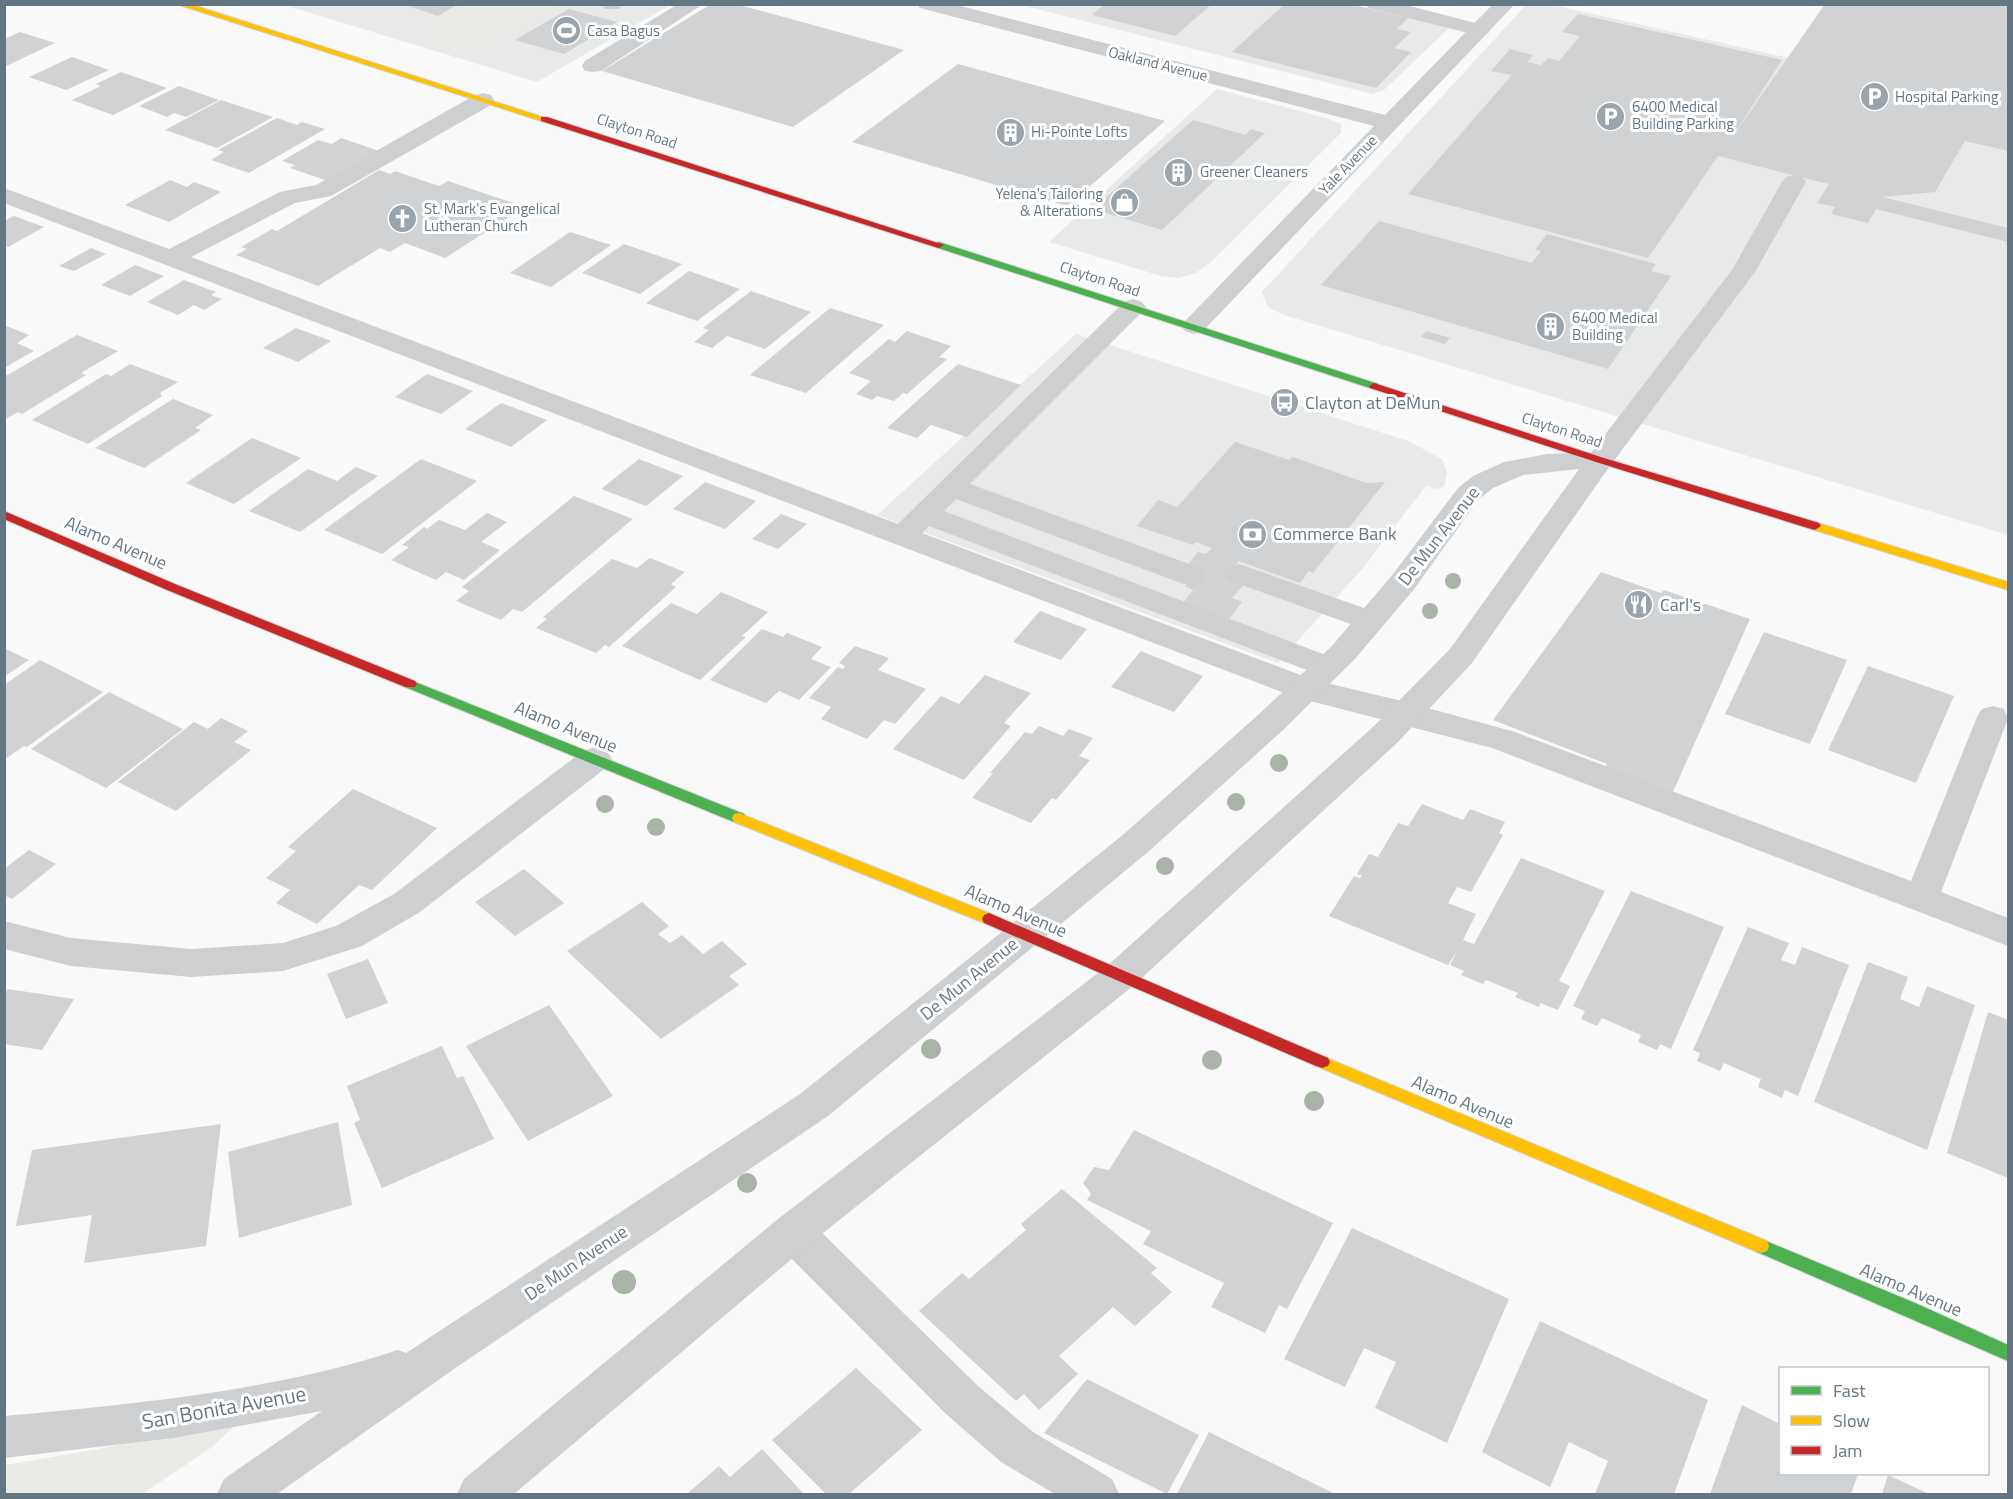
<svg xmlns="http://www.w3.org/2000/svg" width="2013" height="1499" font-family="'Titillium Web',sans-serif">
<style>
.built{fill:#e8e9e9}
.green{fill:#e8ebe6}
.building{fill:#d0d2d3}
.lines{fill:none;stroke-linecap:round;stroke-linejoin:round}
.fast-casing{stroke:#d5d6d7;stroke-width:2}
.slow-casing{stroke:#d5d6d7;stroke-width:2}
.jam-casing{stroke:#d5d6d7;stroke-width:2}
.lane{fill:#cecfd0;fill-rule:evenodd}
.street{fill:#cecfd0;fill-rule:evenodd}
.fast{fill:#4caf50;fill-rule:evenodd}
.slow{fill:#ffc107;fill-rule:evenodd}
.jam{fill:#c62828;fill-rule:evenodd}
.tree{fill:#a9b3a7}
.labels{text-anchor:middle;stroke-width:6;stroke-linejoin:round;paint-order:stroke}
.far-poi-label{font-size:15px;fill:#657683;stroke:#fff;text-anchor:start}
.far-street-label{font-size:15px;fill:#657683;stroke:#fff}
.poi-label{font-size:18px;fill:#657683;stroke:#fff;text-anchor:start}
.street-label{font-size:18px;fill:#657683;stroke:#fff}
.near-street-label{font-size:21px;fill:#657683;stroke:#fff}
</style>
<rect width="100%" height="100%" fill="#f9f9f9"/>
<!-- built -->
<g class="built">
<polygon points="1352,4 1449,28 1384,90 1372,94 1021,5"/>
<polygon points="284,5 670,5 537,82"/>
<polygon points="1526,5 1553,5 1798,60 1837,5 2008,5 2008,535 1284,315 1268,307 1262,292"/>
<polygon points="1217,89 1326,118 1341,124 1341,133 1211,262 1196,273 1178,278 1161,276 1049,242"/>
<polygon points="1076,334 1408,441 1442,459 1447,473 1444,486 1438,489 1426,486 1362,569 1278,663 877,515"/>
</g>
<!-- green -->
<g class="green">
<polygon points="468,5 468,4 556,5 471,52 413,34"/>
<polygon points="243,1418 212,1447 142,1494 5,1494 5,1465 99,1449"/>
</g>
<!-- building -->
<g class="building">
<polygon points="403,4 458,4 438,16"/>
<polygon points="711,4 736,4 904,50 793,127 602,71"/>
<polygon points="1105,4 1212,4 1175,36 1092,15"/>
<polygon points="1285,4 1349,4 1408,18 1397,29 1411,32 1394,48 1411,52 1376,88 1232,52"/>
<polygon points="1825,4 2008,4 2008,151 1965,141 1935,192 1882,197 2008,228 2008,242 1876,209 1868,223 1831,214 1835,207 1817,203 1829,184 1718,156 1648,258 1408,194 1512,75 1491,71 1510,49 1533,55 1527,62 1541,65 1548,58 1559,61 1580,36 1562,32 1578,14 1782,60 1731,139"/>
<polygon points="569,9 617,22 564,54 515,40"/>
<polygon points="20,32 55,43 4,67 4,39"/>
<polygon points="72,57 109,70 66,90 29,77"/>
<polygon points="958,64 1165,121 1067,206 852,142"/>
<polygon points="121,72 167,88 113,115 72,100 101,86 96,84"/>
<polygon points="179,86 219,100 186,117 174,113 167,117 139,106"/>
<polygon points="221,100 273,117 217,148 165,130"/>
<polygon points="277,118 297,125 302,122 325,129 249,173 211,160 224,152 218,150"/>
<polygon points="1193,120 1245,135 1251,129 1265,133 1162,230 1093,209"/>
<polygon points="341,138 382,152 331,182 290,168 295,165 282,161 318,140 332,144"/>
<polygon points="379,170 390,174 395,171 439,186 448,181 525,207 445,258 405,243 390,252 380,248 318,286 236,255 247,249 241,247 272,229 277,231"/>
<polygon points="170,180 187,187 194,182 221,192 169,222 125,205"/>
<polygon points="14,216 44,227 8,247 4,246 4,221"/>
<polygon points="1379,221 1532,263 1541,251 1535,250 1547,234 1656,264 1651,271 1671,276 1608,369 1321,285"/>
<polygon points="570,232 611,245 551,287 510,273"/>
<polygon points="624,244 682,264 640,294 582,273"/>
<polygon points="91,248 106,254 74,271 59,266"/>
<polygon points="135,265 164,276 130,296 101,285"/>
<polygon points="689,271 740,289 697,321 646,303"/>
<polygon points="184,280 216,292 211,295 222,299 204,310 194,305 178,315 147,302"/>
<polygon points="751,291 811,312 765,349 727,336 712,348 694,342 709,330 703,328"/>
<polygon points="830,308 884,325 806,393 750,375"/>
<polygon points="4,325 29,335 17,343 34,351 4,368"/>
<polygon points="296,328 331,341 298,362 263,348"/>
<polygon points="907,331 951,346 939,357 947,359 907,394 903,393 894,401 877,396 872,400 856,394 871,381 849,373 889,339 895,342"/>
<polygon points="1426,331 1450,338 1445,344 1421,337"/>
<polygon points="77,335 118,351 81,373 86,375 22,414 18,412 4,420 4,377"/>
<polygon points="130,364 178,382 160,393 162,396 88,444 32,420 106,374 111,376"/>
<polygon points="958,364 1021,385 967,437 931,425 917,438 887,428"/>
<polygon points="427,374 473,391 441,414 395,397"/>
<polygon points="173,399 213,415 195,428 201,430 144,468 95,448"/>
<polygon points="501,403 547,420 511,447 465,429"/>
<polygon points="252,438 301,458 234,504 186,483"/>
<polygon points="1235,442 1289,460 1293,457 1366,483 1385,482 1313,573 1309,571 1300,583 1239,561 1234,566 1245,583 1232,598 1242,602 1227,622 1181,606 1193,590 1185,586 1195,572 1186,567 1198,552 1206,554 1212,548 1196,542 1193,545 1137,526 1158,500 1177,507"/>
<polygon points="421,459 477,481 382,554 324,530"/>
<polygon points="639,459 683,476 646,506 601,489"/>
<polygon points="356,467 378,476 300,532 249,511 308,469 337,481"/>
<polygon points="705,482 756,501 725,529 673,509"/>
<polygon points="574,496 633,519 522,612 513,609 501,620 456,601 469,591 462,587"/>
<polygon points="487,513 507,522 481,542 500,550 464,580 446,572 436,580 391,560 409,547 402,545 424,527 427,529 439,520 465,530"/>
<polygon points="781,514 807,524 778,549 752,539"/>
<polygon points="650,558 685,572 671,584 676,587 609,647 605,645 596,653 536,628 547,619 543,617 612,559 637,568"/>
<polygon points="1601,572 1661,593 1664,590 1750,619 1672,794 1605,768 1607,764 1493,720"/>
<polygon points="721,592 768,612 742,636 746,637 700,680 622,646 671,603 697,614"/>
<polygon points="1040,611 1087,629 1061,660 1013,642"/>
<polygon points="762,629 783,637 787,633 822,647 811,659 831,667 799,700 779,691 766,703 710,680"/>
<polygon points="1764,632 1847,660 1810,744 1725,714"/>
<polygon points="855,646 889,658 878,670 926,689 895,724 884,720 867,739 821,719 831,707 809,698 838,667 843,669 845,666 839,663"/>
<polygon points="4,648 29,660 4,677"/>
<polygon points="1141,651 1203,676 1174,712 1111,687"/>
<polygon points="40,660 103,692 27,747 24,746 4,760 4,685"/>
<polygon points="1868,666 1954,696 1916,783 1828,750"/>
<polygon points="985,675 1031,693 1004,723 1011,726 964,780 893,749 941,696 959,704"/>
<polygon points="109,692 183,729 106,788 31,749"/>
<polygon points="221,718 248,731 234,742 251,750 176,811 118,782 194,722 208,729"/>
<polygon points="1039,726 1063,736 1069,729 1093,738 1079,756 1090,760 1056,800 1052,798 1031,823 972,798 993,773 990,773 1025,732 1032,734"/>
<polygon points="353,789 437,828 372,890 359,885 317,924 276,903 290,890 266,878 296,851 288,847"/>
<polygon points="1422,804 1463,820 1470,809 1505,822 1499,833 1503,835 1471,892 1457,887 1448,903 1476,914 1463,940 1474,944 1521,858 1605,891 1559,981 1570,986 1558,1010 1540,1003 1539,1007 1515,997 1518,993 1486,980 1483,984 1461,975 1464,971 1450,965 1458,949 1448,965 1329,916 1354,876 1360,878 1362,876 1357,874 1369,854 1378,857 1398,823 1408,826"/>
<polygon points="29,850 56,864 12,899 4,895 4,869"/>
<polygon points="524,869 564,903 515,936 475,902"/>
<polygon points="1631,891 1724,927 1671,1049 1660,1044 1657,1050 1638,1042 1641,1035 1602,1018 1597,1026 1581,1019 1585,1011 1573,1006"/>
<polygon points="642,902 669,926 658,934 670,943 682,935 703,954 722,941 747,964 729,976 739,985 661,1039 567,951"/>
<polygon points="1748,927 1789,943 1781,960 1795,965 1802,947 1849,965 1798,1096 1785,1090 1782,1098 1758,1087 1761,1079 1724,1063 1720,1071 1697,1061 1700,1053 1693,1050"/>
<polygon points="368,959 388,1003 346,1019 327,974"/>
<polygon points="1868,962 1908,977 1900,999 1919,1007 1927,986 1975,1005 1927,1150 1814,1102"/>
<polygon points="8,989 74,999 42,1050 4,1044 4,994"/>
<polygon points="549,1005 613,1096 528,1141 466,1046"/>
<polygon points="1988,1012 2008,1020 2008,1178 1947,1153"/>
<polygon points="442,1046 457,1078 463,1076 494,1139 382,1188 354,1123 360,1120 347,1086"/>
<polygon points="338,1122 352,1205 239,1238 228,1152"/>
<polygon points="221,1124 206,1246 84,1263 92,1215 16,1226 32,1150"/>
<polygon points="1134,1130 1333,1223 1287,1309 1279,1305 1265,1333 1211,1307 1224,1283 1143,1244 1151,1231 1087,1200 1091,1194 1083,1183 1094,1167 1109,1170"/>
<polygon points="1062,1189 1157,1268 1151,1273 1172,1292 1135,1326 1113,1307 1059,1356 1078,1374 1039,1410 1024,1394 1016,1401 919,1311 962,1273 969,1279 1026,1230 1021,1224"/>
<polygon points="1352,1228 1509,1299 1447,1443 1375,1408 1396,1362 1364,1348 1345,1387 1284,1359"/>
<polygon points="1540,1321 1708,1400 1674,1494 1595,1494 1608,1461 1569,1442 1550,1487 1482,1452"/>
<polygon points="856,1368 922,1430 849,1494 826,1494 772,1440"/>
<polygon points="1087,1379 1199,1435 1167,1494 1044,1433"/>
<polygon points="1742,1405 1780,1424 1780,1474 1858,1474 1851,1494 1710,1494"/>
<polygon points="1209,1432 1335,1494 1177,1494"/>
<polygon points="762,1449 804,1494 688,1493 719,1466 730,1477"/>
<polygon points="1888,1475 1929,1494 1882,1494"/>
</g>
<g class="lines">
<defs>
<g id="fast">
<polygon points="939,242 1378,384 1379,386 1378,388 1370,388 935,247 935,243"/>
<polygon points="410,680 744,814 746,818 744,822 734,822 405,687 403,684"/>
<polygon points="1761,1239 1915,1303 2008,1345 2008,1361 1755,1251 1753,1246 1755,1241"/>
</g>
<g id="slow">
<polygon points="176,4 190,4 549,119 541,121"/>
<polygon points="1815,522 2008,582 2008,590 1811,529 1809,526"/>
<polygon points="739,813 994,915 996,919 994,923 984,923 734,822 732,818 734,814"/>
<polygon points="1322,1056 1767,1241 1769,1246 1767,1251 1761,1253 1755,1251 1316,1066 1314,1062 1316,1058"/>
</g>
<g id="jam">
<polygon points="541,117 547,117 944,245 939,248 935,247 541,121"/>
<polygon points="1374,383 1604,458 1819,523 1821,526 1815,530 1811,529 1596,462 1370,388 1369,386"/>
<polygon points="4,511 175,584 415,681 417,684 415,687 405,687 167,590 4,519"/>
<polygon points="989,913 1328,1058 1330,1062 1328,1066 1322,1068 1316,1066 984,923 982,919 984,915"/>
</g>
</defs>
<!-- fast casing -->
<use href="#fast" class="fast-casing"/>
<!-- slow casing -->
<use href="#slow" class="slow-casing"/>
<!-- jam casing -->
<use href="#jam" class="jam-casing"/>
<!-- lane -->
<g class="lane">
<polygon points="602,4 622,4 622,5 619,9 605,9"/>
<polygon points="1365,4 1402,4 1487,26 1490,30 1487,34 1480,36 1368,8"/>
<polygon points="483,93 491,95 494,100 491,105 331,196 295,203 191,257 898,524 1124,302 1133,299 1142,302 1146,307 1142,312 970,484 1203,569 1207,576 1203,583 1192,586 1181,583 956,499 944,511 1339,660 1344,667 1339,674 1328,678 1317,674 929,526 922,533 1314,680 1406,702 1515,732 1911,881 1977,717 1982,709 1993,706 2004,709 2008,719 1941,892 2008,918 2008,946 1492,748 1295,697 4,203 4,188 169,249 280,192 316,185 475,95"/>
<polygon points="1794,175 1802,177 1806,182 1755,272 1610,466 1600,468 1590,466 1586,460 1590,454 1732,270 1782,182 1786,177"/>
<polygon points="1239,564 1381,614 1385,621 1381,628 1370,631 1228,580 1224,573 1228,566"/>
<polygon points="595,747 607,751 612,759 607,767 420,912 362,946 283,971 191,977 71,966 4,949 4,921 71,938 191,949 283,943 336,926 394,894 583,751"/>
<polygon points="793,1214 808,1219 978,1386 1033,1432 1112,1479 1119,1494 1055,1494 1001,1462 946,1414 778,1245 772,1232 778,1219"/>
</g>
<!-- street -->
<g class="street">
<polygon points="678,4 703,4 601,71 593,72 585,71 582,66 585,61"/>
<polygon points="917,4 953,4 1385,115 1493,4 1515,4 1203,331 1194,334 1185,331 1181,326 1185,321 1374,126 920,8"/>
<path d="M1600,452L1610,454L1614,460L1472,663L1398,742L1133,986L808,1245L514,1494H457L464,1479L778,1219L1107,966L1374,726L1450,649L1579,469L1523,475L1493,488L1478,500L1415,588L1354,660L1282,731L1148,852L828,1116L454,1369L277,1494H217L224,1479L322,1411L173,1438L4,1458V1416C134,1404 274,1391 398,1350L406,1353L800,1094L1124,834L1258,715L1332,646L1393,574L1458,488L1473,476L1504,462L1547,454Z"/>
</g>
<!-- fast -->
<use href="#fast" class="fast"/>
<!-- slow -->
<use href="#slow" class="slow"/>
<!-- jam -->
<use href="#jam" class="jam"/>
</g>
<!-- trees -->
<g class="tree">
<circle cx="1453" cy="581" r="8"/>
<circle cx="1430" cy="611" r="8"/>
<circle cx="1279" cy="763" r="9"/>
<circle cx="1236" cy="802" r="9"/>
<circle cx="605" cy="804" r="9"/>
<circle cx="656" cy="827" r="9"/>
<circle cx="1165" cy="866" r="9"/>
<circle cx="931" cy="1049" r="10"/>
<circle cx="1212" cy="1060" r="10"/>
<circle cx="1314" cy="1101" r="10"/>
<circle cx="747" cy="1183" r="10"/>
<circle cx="624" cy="1282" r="12"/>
</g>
<!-- icons -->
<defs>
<symbol id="stadium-disc" viewBox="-11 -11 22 22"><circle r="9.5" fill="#99a4ac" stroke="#fff"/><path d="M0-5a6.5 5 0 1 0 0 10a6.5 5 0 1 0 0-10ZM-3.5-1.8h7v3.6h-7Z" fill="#fff"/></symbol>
<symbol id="parking-disc" viewBox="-11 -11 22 22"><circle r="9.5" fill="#99a4ac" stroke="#fff"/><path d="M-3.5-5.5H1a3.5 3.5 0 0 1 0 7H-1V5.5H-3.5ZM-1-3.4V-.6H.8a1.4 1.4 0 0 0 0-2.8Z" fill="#fff"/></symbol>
<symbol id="building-disc" viewBox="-11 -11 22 22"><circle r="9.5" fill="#99a4ac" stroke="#fff"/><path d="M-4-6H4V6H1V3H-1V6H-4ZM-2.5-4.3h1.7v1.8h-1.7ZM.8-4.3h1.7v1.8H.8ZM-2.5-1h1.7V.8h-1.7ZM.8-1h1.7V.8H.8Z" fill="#fff"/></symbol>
<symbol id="shop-disc" viewBox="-11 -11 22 22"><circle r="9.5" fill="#99a4ac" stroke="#fff"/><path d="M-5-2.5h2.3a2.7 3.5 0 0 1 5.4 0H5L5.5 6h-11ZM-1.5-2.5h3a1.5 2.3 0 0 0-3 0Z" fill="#fff"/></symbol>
<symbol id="church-disc" viewBox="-11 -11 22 22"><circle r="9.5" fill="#99a4ac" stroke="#fff"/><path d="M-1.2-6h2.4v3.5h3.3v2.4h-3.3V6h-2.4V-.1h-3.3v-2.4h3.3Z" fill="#fff"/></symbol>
<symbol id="bus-disc" viewBox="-11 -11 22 22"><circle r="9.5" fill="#99a4ac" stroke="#fff"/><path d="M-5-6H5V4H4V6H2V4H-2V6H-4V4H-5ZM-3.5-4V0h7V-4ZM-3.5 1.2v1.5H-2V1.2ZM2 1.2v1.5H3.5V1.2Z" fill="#fff"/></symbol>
<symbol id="bank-disc" viewBox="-11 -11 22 22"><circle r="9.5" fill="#99a4ac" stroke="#fff"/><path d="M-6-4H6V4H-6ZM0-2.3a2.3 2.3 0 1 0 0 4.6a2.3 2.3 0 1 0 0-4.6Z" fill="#fff"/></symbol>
<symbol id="restaurant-disc" viewBox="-11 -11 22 22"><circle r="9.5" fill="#99a4ac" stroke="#fff"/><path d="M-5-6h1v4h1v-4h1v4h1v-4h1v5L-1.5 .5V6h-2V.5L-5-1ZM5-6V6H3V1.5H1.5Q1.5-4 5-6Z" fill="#fff"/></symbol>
</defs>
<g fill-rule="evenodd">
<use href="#stadium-disc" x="550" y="14" width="33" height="33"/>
<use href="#parking-disc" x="1858" y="80" width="33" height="33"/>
<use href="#parking-disc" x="1594" y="100" width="33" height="33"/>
<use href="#building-disc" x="994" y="116" width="33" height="33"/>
<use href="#building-disc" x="1162" y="156" width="33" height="33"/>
<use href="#shop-disc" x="1108" y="186" width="33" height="33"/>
<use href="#church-disc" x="386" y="202" width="33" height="33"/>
<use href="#building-disc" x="1534" y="310" width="33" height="33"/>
<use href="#bus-disc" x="1268" y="386" width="33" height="33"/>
<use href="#bank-disc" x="1236" y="518" width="33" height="33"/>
<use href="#restaurant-disc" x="1622" y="588" width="33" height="33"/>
</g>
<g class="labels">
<!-- far-poi labels -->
<g class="far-poi-label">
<text x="587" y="36">Casa Bagus</text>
<text x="1895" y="102">Hospital Parking</text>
<text x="1632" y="112">6400 Medical<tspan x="1632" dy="17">Building Parking</tspan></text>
<text x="1031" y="137">Hi-Pointe Lofts</text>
<text x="1200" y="177">Greener Cleaners</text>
<text x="1103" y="199" text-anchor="end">Yelena's Tailoring<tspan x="1103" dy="17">&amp; Alterations</tspan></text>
<text x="424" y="214">St. Mark's Evangelical<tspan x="424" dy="17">Lutheran Church</tspan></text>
<text x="1572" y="323">6400 Medical<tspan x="1572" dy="17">Building</tspan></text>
</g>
<!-- far-street labels -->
<g class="far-street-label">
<text transform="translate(1158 64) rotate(14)" y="5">Oakland Avenue</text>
<text transform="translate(637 131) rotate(18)" y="5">Clayton Road</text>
<text transform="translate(1348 165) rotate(-46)" y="5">Yale Avenue</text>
<text transform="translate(1100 279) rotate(18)" y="5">Clayton Road</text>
<text transform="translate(1562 430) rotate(18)" y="5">Clayton Road</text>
</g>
<!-- poi labels -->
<g class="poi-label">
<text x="1305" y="409">Clayton at DeMun</text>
<text x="1273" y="540">Commerce Bank</text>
<text x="1660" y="611">Carl's</text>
</g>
<!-- street labels -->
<g class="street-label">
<text transform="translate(1439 536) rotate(-52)" y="6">De Mun Avenue</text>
<text transform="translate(116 543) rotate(23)" y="6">Alamo Avenue</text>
<text transform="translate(566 727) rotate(22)" y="6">Alamo Avenue</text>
<text transform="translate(1016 911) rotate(23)" y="6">Alamo Avenue</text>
<text transform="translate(969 979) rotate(-39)" y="6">De Mun Avenue</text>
<text transform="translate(1463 1102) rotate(23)" y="6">Alamo Avenue</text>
<text transform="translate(576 1263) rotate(-34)" y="6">De Mun Avenue</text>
<text transform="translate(1911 1290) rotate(23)" y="6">Alamo Avenue</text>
</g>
<!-- near-street labels -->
<g class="near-street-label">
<text transform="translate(224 1408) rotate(-10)" y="7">San Bonita Avenue</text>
</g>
</g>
<!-- border -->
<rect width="2013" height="1499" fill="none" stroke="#657683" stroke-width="12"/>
<!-- legend -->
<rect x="1779" y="1367" width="210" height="108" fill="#ffffff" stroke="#c1c8cd" stroke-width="1.5"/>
<rect x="1791" y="1386" width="30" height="9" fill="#4caf50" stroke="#c1c8cd" stroke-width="1.5"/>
<text x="1833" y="1397" font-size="18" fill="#657683">Fast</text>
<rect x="1791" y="1416" width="30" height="9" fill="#ffc107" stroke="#c1c8cd" stroke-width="1.5"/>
<text x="1833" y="1427" font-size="18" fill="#657683">Slow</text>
<rect x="1791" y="1446" width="30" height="9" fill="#c62828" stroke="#c1c8cd" stroke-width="1.5"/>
<text x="1833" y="1457" font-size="18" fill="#657683">Jam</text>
</svg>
